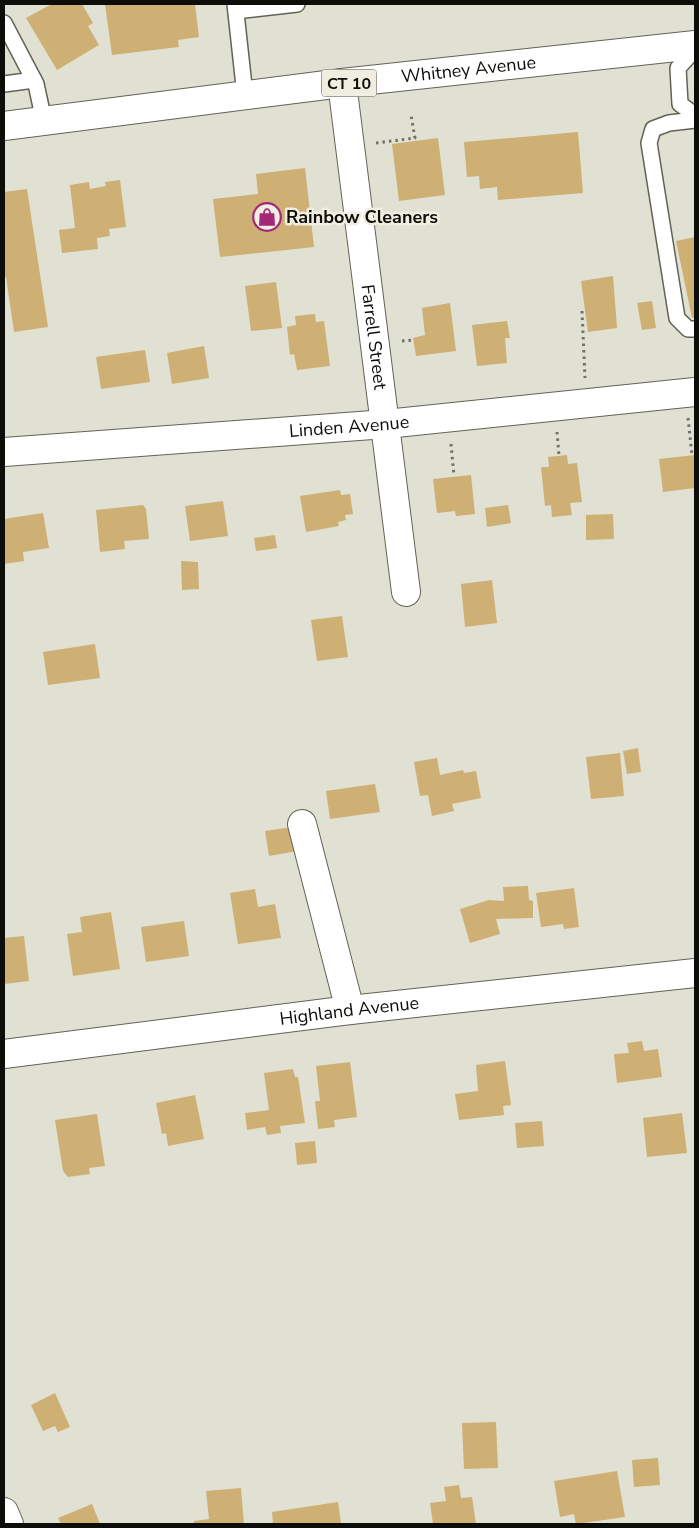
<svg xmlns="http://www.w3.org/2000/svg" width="699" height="1528" font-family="'Nunito Sans',sans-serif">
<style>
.building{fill:#ceaf74}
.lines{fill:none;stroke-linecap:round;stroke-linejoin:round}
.service-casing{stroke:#626256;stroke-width:18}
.minor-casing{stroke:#626256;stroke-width:30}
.primary-casing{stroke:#626256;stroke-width:30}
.path{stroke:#717168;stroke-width:3;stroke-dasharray:2.5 4;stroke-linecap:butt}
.service{stroke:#fff;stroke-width:15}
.minor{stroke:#fff;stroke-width:28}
.primary{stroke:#fff;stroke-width:28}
.labels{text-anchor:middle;stroke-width:5;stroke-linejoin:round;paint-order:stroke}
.shield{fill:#efeee0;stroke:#51504a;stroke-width:1}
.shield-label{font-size:16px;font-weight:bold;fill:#0d0d09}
.street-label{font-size:18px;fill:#0d0d09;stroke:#efeee0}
.poi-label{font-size:18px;font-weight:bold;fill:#0d0d09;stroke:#efeee0;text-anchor:start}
</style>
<rect width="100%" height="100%" fill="#e1e1d3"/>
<!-- building -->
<g class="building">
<polygon points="52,4 82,4 93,23 88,26 99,45 57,70 26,18"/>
<polygon points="105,4 195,4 199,37 178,40 179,47 112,55"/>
<polygon points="578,132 583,193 498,200 497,187 480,189 479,176 467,177 464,142"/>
<polygon points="438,138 445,195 399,201 392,144"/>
<polygon points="305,168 314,247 220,257 213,199 258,194 256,174"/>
<polygon points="120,180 126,227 109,229 110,236 97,238 98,249 62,253 59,230 75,228 70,185 89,182 90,189 106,186 105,182"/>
<polygon points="27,189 48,327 14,332 6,277 4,277 4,192"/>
<polygon points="695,237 695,317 692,318 676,241"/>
<polygon points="613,276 617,328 588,332 581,281"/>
<polygon points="276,282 282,328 251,331 245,286"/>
<polygon points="652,301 656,328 642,330 637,303"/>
<polygon points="450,303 456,351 416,356 413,338 425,335 422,308"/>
<polygon points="315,314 316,322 324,321 330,366 297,370 294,354 290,355 287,327 296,325 295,316"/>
<polygon points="507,321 510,338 505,338 507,363 477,366 472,325"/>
<polygon points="204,346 209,378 172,384 167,353"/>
<polygon points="145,350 150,382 101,389 96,357"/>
<polygon points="567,455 568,464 577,463 582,502 570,503 572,515 552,517 551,505 545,506 541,467 549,467 548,457"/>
<polygon points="695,455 695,488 663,492 659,459"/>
<polygon points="471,475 475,514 456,516 455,511 437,513 433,479"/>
<polygon points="340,490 341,495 350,494 353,514 345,515 346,520 338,522 339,526 306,532 300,496"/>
<polygon points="223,501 228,536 190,541 185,506"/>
<polygon points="143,505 146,509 149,539 124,541 125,549 100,552 96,510"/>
<polygon points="508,505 511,523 487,527 485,508"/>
<polygon points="43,513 49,548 23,552 24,561 4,564 4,519"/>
<polygon points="613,514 614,539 586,540 586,515"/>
<polygon points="275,535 277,548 256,551 254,538"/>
<polygon points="181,561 198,562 199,589 182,590"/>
<polygon points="492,580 497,623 465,627 461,584"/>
<polygon points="342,616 348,657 317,661 311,620"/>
<polygon points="95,644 100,678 48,685 43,652"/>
<polygon points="638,748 641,772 627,774 623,751"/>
<polygon points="620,753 624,796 591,799 586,757"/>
<polygon points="437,758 440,775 463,770 464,773 476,771 481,798 452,804 454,811 432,816 428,795 420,796 414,762"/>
<polygon points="375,784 380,812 330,819 326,791"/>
<polygon points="293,827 297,851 269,856 265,831"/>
<polygon points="528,886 529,900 533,901 533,918 496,919 500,934 470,943 460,909 489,900 504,901 503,887"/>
<polygon points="574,888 579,927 564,929 563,924 541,927 536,893"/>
<polygon points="255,889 258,907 275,904 281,938 238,944 230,893"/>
<polygon points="111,912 120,969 73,976 67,934 82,932 80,917"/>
<polygon points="184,921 189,956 146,962 141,927"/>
<polygon points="24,936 29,981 4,984 4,938"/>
<polygon points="642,1041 644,1051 658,1049 662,1077 617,1083 614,1054 629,1053 627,1043"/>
<polygon points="505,1061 511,1105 503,1106 504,1115 459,1120 455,1094 478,1091 476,1065"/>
<polygon points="350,1062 357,1117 334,1120 335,1127 318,1129 315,1101 320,1101 316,1066"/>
<polygon points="293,1069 295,1077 298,1077 305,1123 280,1126 281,1133 267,1135 265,1127 247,1130 245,1113 269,1110 264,1073"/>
<polygon points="195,1095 204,1139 168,1146 166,1133 162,1134 156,1103"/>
<polygon points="682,1113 687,1153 647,1157 643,1118"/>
<polygon points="97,1114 105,1166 89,1168 90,1174 68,1177 63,1171 55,1120"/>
<polygon points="542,1121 544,1146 517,1148 515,1123"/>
<polygon points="315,1141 317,1163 297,1165 295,1143"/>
<polygon points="55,1393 70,1427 58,1432 55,1426 43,1431 31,1405"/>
<polygon points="496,1422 498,1468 464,1469 462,1423"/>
<polygon points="658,1458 660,1485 634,1487 632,1460"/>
<polygon points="617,1471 625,1517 576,1524 574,1514 560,1517 554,1481"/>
<polygon points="459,1485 461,1498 472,1497 476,1524 433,1524 430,1503 446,1501 444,1487"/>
<polygon points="241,1488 244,1524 194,1524 194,1521 209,1519 206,1491"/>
<polygon points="338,1502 341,1523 273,1524 272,1512"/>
<polygon points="92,1504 100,1524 61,1524 58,1518"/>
</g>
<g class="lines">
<defs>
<g id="service">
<polyline points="235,4 245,95"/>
<polyline points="236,11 297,4"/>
<polyline points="4,23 36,84 44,121"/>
<polyline points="689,56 678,68 680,104 695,115"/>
<polyline points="4,84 34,80"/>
<polyline points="695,120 669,123 653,129 649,143 677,318 688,329 695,329"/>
</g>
<g id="minor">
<path id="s1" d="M342,83L406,592"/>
<path id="s2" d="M4,452L386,424L695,392"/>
<polyline points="302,824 350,1010"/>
<path id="s3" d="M4,1054L350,1010L695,973"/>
<polyline points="4,1512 9,1524"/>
</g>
<g id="primary">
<path id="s4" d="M4,126L342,83L695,45"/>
</g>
</defs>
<!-- service casing -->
<use href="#service" class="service-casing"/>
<!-- minor casing -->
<use href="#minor" class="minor-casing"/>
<!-- primary casing -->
<use href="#primary" class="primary-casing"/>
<!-- path -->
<g class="path">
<polyline points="376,143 415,138 411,115"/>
<polyline points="582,311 585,378"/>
<polyline points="402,341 414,340"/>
<polyline points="688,418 692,455"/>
<polyline points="557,432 559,456"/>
<polyline points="451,444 454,476"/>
</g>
<!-- service -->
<use href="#service" class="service"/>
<!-- minor -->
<use href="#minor" class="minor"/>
<!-- primary -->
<use href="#primary" class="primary"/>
</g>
<!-- icons -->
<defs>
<symbol id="shop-ring" viewBox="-11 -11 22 22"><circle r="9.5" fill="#efeee0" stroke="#a52778" stroke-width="1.5"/><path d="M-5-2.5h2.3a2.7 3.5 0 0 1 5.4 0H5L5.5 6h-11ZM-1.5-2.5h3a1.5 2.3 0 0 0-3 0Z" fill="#a52778"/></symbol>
</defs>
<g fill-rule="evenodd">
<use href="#shop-ring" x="251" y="201" width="32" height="32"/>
</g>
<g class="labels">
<!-- shield labels -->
<rect class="shield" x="321.5" y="69.5" width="55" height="27" rx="4"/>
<g class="shield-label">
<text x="349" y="89">CT 10</text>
</g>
<!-- street labels -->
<g class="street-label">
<text dy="6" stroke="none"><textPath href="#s4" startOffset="468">Whitney Avenue</textPath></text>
<text dy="6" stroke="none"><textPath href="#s1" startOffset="256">Farrell Street</textPath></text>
<text dy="6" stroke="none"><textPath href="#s2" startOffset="346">Linden Avenue</textPath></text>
<text dy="6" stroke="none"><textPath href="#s3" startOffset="348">Highland Avenue</textPath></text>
</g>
<!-- poi labels -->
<g class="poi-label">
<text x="286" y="223">Rainbow Cleaners</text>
</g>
</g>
<!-- border -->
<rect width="699" height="1528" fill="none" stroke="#0d0d09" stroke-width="10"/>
</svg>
